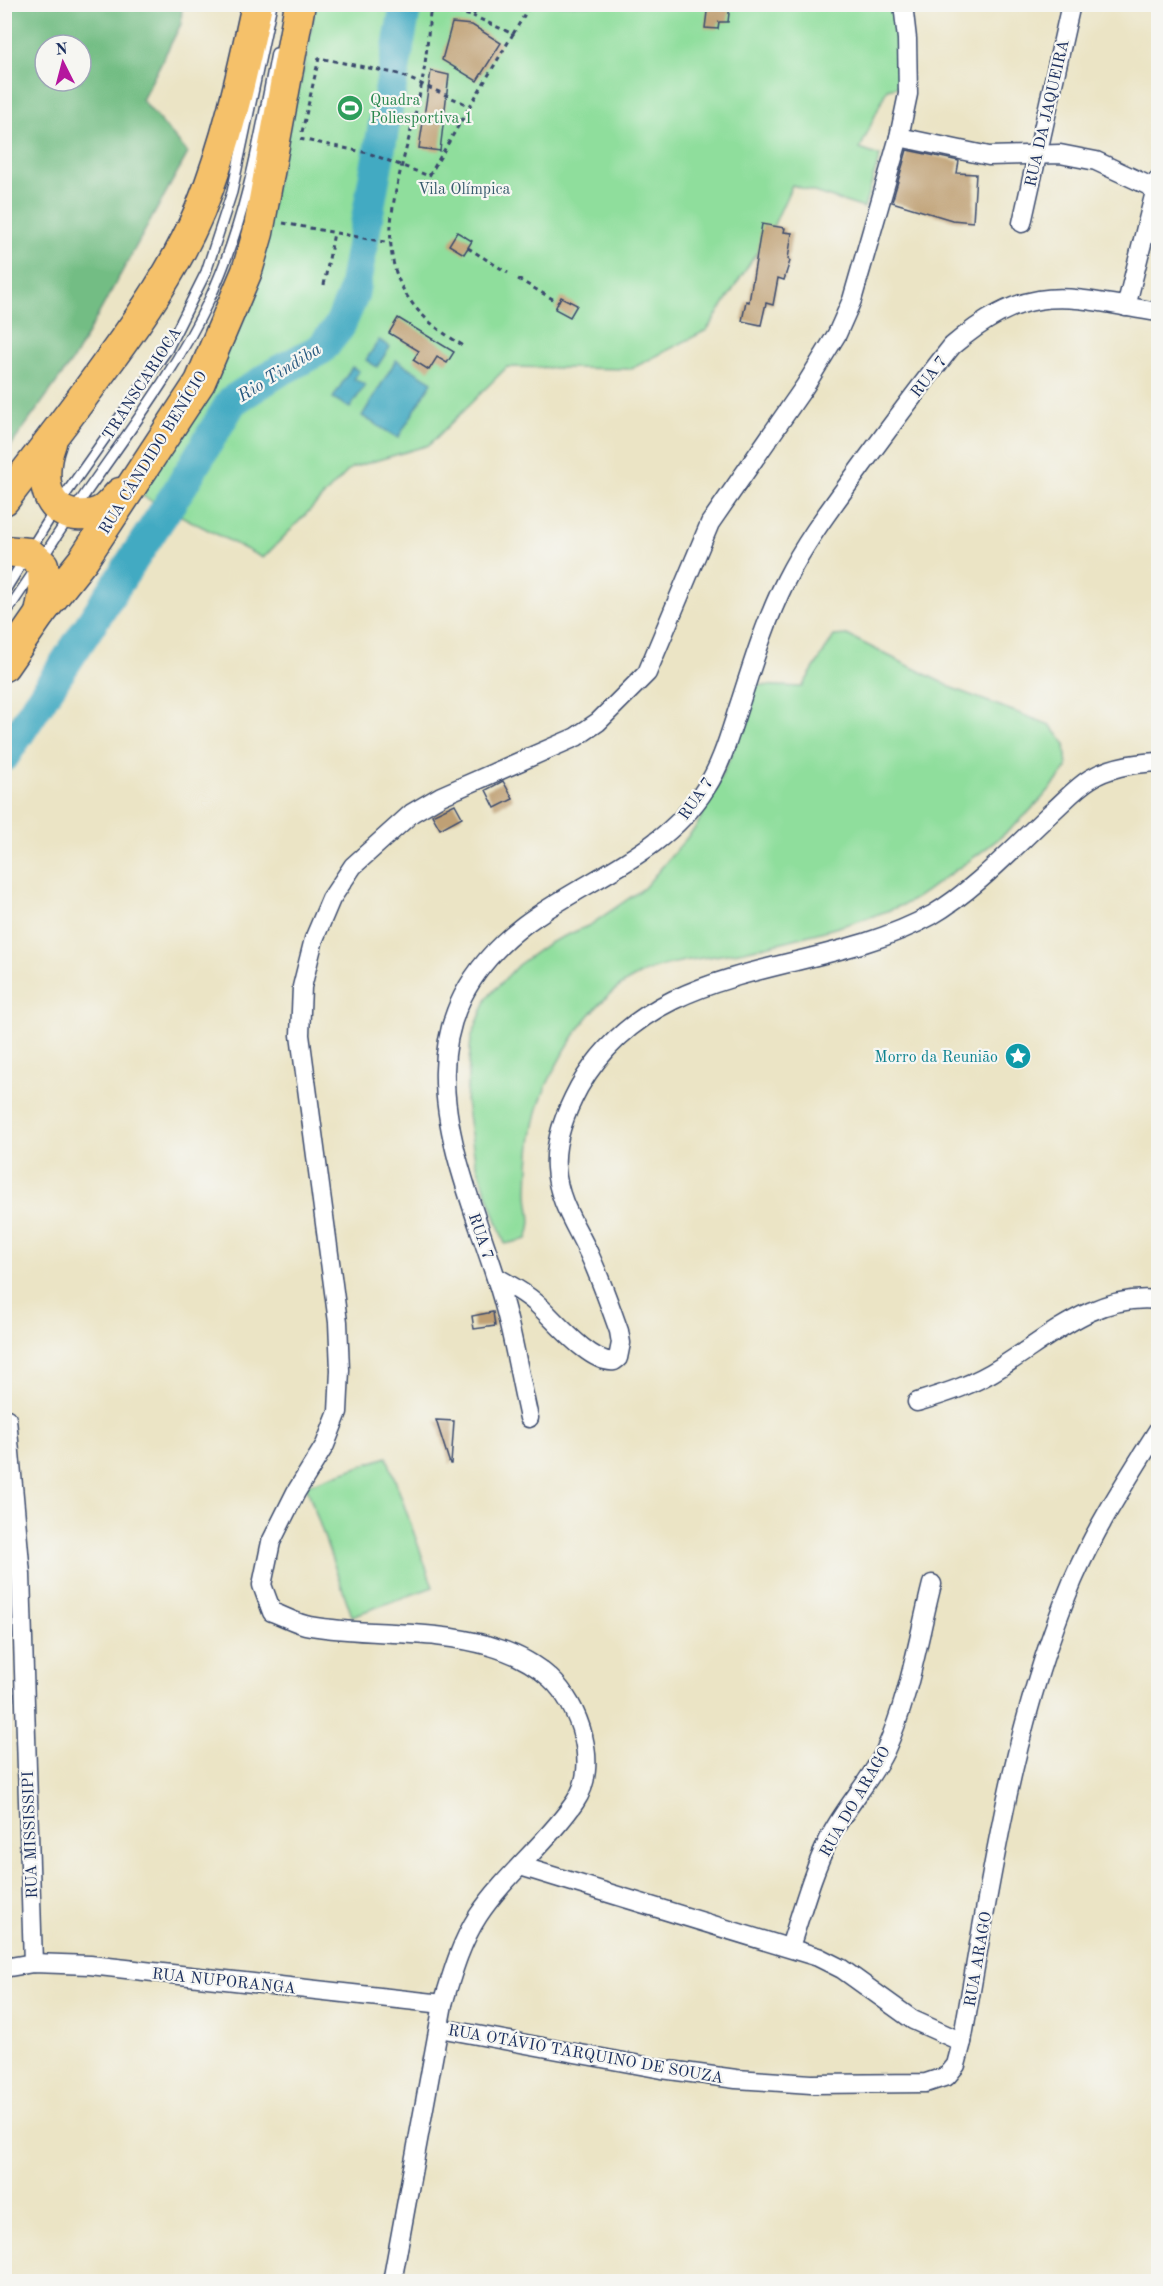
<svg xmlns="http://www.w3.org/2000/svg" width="1163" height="2286" font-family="'Old Standard TT',serif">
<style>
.green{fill:#8fde9c;stroke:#55867d;stroke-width:1.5}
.forest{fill:#73bd84;stroke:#477671;stroke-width:1.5;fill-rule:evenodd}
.water{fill:#42aac2;stroke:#2e6c90;stroke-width:1.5}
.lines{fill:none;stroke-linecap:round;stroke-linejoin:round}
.river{stroke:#42aac2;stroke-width:32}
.building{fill:#bfa075}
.service-casing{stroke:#3a4a6d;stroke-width:12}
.minor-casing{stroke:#3a4a6d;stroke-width:21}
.primary-casing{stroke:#3a4a6d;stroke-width:33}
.path{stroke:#3a4a6d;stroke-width:3;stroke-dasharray:4.5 4.5;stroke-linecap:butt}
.service{stroke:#fff;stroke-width:9}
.minor{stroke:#fff;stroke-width:18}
.primary{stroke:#f5c16b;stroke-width:30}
.labels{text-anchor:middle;stroke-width:4.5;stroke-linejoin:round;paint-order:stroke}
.leisure-label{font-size:16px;fill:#27864d;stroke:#f6f6f2;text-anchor:start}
.street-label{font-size:16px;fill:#1b2f5e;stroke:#f6f6f2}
.park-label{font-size:16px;fill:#385b6e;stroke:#f6f6f2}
.culture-label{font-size:16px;fill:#0d838f;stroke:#f6f6f2;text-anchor:end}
.water-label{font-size:18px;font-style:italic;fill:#295a81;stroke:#f6f6f2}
</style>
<rect width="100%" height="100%" fill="#f6f6f2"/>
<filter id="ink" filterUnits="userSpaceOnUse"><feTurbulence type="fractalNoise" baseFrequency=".0167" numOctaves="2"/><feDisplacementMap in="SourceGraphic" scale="12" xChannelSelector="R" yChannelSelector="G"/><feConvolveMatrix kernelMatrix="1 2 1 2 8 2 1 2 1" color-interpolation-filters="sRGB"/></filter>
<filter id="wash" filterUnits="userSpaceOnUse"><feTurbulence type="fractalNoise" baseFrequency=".008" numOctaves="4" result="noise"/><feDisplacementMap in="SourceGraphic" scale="24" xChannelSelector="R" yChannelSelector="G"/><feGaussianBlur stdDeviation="1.35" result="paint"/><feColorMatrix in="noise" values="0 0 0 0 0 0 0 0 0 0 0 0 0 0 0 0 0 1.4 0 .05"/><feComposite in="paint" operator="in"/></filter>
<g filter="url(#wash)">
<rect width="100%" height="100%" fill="#ebe4c5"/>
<!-- green -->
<g class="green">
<polygon points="315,5 902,5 907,85 887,89 860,149 880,156 864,208 792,185 772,229 707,330 631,369 507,367 429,445 351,468 263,558 134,492 262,242 306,58"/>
<path d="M847,635L957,690L1050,725L1065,743L1067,768C1031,816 996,843 947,876C934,885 920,898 905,904C854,925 798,939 744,951C709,958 667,960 635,977C594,998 563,1048 545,1089C531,1122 529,1155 528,1191C528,1211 535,1219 527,1239L505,1244L475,1160L466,1102L471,1038L487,998L518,965L549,943L590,925L644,888L696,827L731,756L755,685L802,687L834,636Z"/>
<polygon points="387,1457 433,1587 352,1616 306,1485"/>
</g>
<!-- forest -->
<path class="forest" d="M5,4L182,5L181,24L142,100L188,153L74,358L5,454ZM45,45H81V81H45Z"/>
<!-- water -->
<g class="water">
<polygon points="379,340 390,347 377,367 366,360"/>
<polygon points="396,360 432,382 398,438 362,416"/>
<polygon points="352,367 359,371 354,379 365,385 350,408 333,398"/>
</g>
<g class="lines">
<!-- river -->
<polyline class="river" points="4,756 182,485 232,401 279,371 321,349 339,327 353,295 406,4"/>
</g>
<g id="blocks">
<!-- building -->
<g class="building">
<polygon points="708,4 730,4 728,22 719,22 718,29 705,28"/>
<polygon points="452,23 472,25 501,43 477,81 442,60"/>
<polygon points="431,71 449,75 440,151 419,148"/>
<polygon points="907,150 959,161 957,173 976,174 973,222 952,220 892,202"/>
<polygon points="762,224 785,228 784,232 792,233 788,259 790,261 784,280 778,278 773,305 766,303 761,325 742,321 746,301 749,302"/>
<polygon points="457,232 472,241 464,254 449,245"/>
<polygon points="561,297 577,305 570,317 555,309"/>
<polygon points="398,318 454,352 447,363 437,357 429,370 413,360 419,351 389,333"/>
<polygon points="503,781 513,799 495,808 486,790"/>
<polygon points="455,804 462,817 440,829 432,815"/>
<polygon points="493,1312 495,1326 474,1329 472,1316"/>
<polygon points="436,1420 454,1421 451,1464 450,1464"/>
</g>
</g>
</g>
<g filter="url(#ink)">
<use href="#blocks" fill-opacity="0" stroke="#3a4a6d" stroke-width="1.5"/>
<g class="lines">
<defs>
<g id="service">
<path d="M42,559C96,471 166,392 210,298C246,220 260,137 276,53"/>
<polyline points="4,592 58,505 167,350 206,272 232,192 272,4"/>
<polyline points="4,616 35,570"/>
</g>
<g id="minor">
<polyline points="899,137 989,156 1060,154 1096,161 1158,190"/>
<polyline points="1022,223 1071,4"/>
<polyline points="1126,307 1158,180"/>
<path d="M496,1277C510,1285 524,1292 536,1303C554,1319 590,1364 614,1361L618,1358L621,1343L619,1331C610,1306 601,1280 590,1256C577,1227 558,1202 556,1168C554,1141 566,1111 579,1087C655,954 814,980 932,915C975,890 1017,844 1054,810C1065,800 1077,787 1090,779C1109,767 1136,763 1158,762"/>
<path d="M917,1402C947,1393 975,1384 1001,1367C1051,1336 1096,1293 1158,1300"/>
<path d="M529,1418C518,1370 511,1321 495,1275C454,1149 394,1026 524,925C585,879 663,856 706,788C723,762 731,729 741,700C754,659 767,618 786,580C806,540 834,504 860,468C890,427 920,386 952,346C1030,280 1066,297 1158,312"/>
<polyline points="7,1419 21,1574 33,1963"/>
<polyline points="520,1866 818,1957 842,1969 913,2020 962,2042"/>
<path d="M790,1947C802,1911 812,1873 829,1839C844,1808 870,1782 885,1751C909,1699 918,1639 932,1584"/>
<polyline points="4,1968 33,1963 90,1965 443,2004"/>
<path d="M439,2028L662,2069L736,2079L811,2084L926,2083L947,2076L956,2065L962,2042C990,1886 1011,1727 1073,1580C1096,1527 1128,1478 1158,1430"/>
<path d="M392,2282L443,2004C452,1974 461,1942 478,1916C506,1874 547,1843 575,1802C600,1766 580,1705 550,1678C534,1663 511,1652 490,1646C432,1629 369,1636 310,1626C297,1624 284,1616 272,1612L262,1585L271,1542L296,1492L325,1445L338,1412L340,1370L338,1322L300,1035L302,987L314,939L331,899L353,866L412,813L441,796L576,737L598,722L647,673L710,523L805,386L837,334L852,300L899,137L908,94L907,39L903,4"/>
</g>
<g id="primary">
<path d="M51,443C42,468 40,512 76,515C86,516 95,515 103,510C109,506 115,498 120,493"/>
<path d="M4,500C39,455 73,411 106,365C142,316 176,267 200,210C227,143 242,75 257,4"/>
<polyline points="4,551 29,553 43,565 44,592 40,614"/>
<polyline points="4,666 40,614 83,560 200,382 247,271 258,233 300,4"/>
</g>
</defs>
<!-- service casing -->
<use href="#service" class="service-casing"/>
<!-- minor casing -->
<use href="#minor" class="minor-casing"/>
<!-- primary casing -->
<use href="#primary" class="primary-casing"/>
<!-- path -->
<g class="path">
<path d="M431,4C428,30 427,57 422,82C403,188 343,279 466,347"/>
<polyline points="430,8 473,16 479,4"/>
<polyline points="513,34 531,4"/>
<polyline points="302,132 319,58 399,74 470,106 513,34 473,16"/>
<polyline points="300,139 368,153 429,176 470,106"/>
<polyline points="283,223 390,243"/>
<polyline points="468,248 508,273"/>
<polyline points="518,279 558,302"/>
<polyline points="324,285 334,233"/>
</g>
<!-- service -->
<use href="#service" class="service"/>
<!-- minor -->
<use href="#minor" class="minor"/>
<!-- primary -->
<use href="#primary" class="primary"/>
</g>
</g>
<!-- icons -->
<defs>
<symbol id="stadium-disc" viewBox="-11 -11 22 22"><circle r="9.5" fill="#2e9e5b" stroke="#f6f6f2"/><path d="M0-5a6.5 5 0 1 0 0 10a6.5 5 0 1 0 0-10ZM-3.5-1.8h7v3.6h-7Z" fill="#fff"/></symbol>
<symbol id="sight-disc" viewBox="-11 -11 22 22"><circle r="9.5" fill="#0f9aa8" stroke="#f6f6f2"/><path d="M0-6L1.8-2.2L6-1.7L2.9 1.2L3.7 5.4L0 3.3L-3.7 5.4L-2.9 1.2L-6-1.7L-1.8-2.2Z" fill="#fff"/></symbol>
</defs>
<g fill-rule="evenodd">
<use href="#stadium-disc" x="335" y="93" width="30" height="30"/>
<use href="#sight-disc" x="1003" y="1041" width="30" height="30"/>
</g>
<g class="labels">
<!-- leisure labels -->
<g class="leisure-label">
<text x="370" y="105">Quadra<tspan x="370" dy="18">Poliesportiva 1</tspan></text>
</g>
<!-- street labels -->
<g class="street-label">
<text transform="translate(1046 113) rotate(-77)" y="6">RUA DA JAQUEIRA</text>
<text transform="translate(928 376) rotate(-52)" y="6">RUA 7</text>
<text transform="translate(141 383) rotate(-57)" y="6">TRANSCARIOCA</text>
<text transform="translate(152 452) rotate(-58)" y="6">RUA CÂNDIDO BENÍCIO</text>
<text transform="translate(695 798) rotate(-55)" y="6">RUA 7</text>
<text transform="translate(482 1236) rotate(71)" y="6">RUA 7</text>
<text transform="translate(854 1801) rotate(-60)" y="6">RUA DO ARAGO</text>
<text transform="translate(29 1835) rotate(-92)" y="6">RUA MISSISSIPI</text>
<text transform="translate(977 1959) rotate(-80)" y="6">RUA ARAGO</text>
<text transform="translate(224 1980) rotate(6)" y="6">RUA NUPORANGA</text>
<text transform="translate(586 2053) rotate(10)" y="6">RUA OTÁVIO TARQUINO DE SOUZA</text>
</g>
<!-- park labels -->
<g class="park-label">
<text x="464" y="194">Vila Olímpica</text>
</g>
<!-- culture labels -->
<g class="culture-label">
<text x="998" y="1062">Morro da Reunião</text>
</g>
<!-- water labels -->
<g class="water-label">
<text transform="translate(279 372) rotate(-32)" y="6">Rio Tindiba</text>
</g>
</g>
<!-- margin -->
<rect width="1163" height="2286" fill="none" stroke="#f6f6f2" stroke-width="24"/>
<!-- north arrow -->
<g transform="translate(63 63) rotate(354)"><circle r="28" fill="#f6f6f2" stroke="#9ea6b7" stroke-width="1.5"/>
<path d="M0-4.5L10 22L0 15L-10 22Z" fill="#b5179e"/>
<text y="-9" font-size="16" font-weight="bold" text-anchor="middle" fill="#1b2f5e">N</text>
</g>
</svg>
